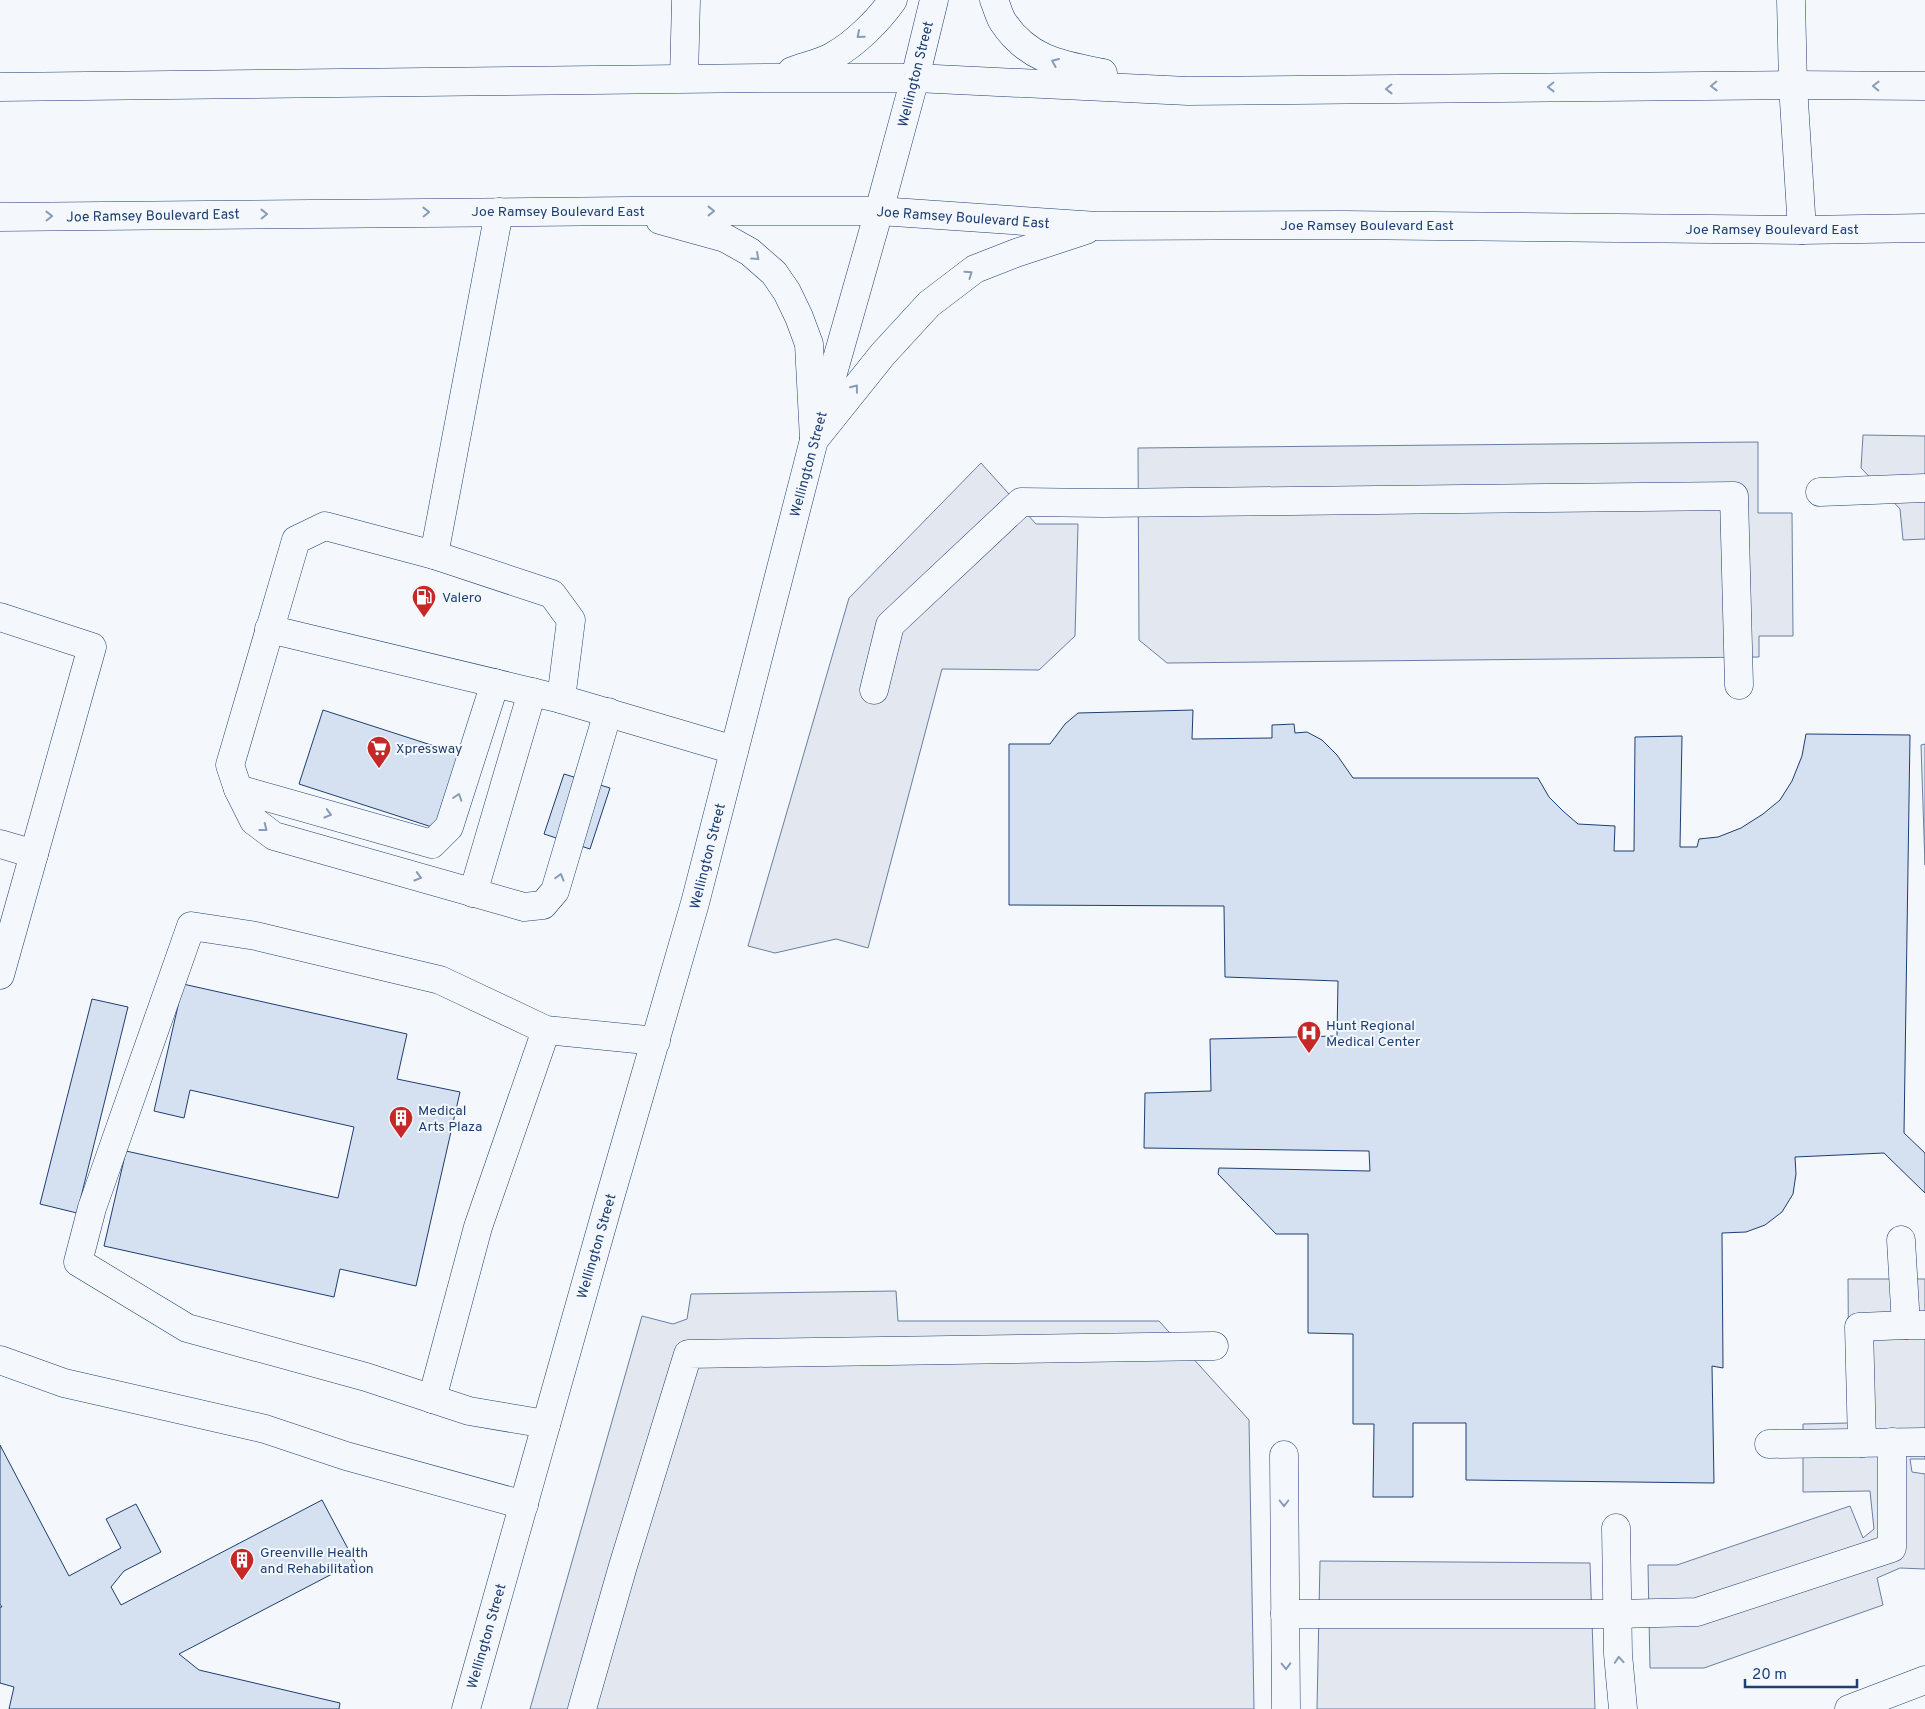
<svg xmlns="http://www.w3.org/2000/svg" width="1925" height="1709" font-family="Overpass,sans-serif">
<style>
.parking{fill:#e3e8f0;stroke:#687fa3}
.building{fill:#d5e0f0;stroke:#1d3f73}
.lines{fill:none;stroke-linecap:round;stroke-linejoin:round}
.minor-casing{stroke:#1d3f73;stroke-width:29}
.highway-casing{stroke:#1d3f73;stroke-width:29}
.minor{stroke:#f4f7fb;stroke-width:28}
.highway{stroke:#f4f7fb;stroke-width:28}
.oneway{stroke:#889bb7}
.labels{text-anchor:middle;stroke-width:4;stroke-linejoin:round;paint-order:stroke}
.street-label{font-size:14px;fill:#1d3f73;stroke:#f4f7fb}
.poi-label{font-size:14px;fill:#1d3f73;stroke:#f4f7fb;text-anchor:start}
</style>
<rect width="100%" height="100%" fill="#f4f7fb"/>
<!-- parking -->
<g class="parking">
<polygon points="1863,435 1925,436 1925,539 1903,540 1900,509 1861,468"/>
<polygon points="1758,442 1758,513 1792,513 1793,636 1759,636 1759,657 1167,663 1139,640 1138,448"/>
<polygon points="981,463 1036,524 1078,524 1075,636 1039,670 942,669 868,948 836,939 775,953 748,946 849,598"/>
<polygon points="1925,744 1925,865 1921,745"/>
<polygon points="1848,1279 1925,1279 1925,1459 1910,1459 1912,1472 1925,1474 1925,1569 1900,1568 1877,1578 1883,1605 1704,1668 1650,1668 1648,1565 1677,1565 1850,1506 1863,1538 1874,1529 1870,1491 1803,1492 1803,1424 1849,1423"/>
<polygon points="896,1291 898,1321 1159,1321 1249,1420 1254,1709 530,1709 642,1316 673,1324 687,1319 691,1294"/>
<polygon points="1320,1561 1590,1563 1595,1709 1317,1709"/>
</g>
<!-- building -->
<g class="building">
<polygon points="323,710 459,754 435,828 299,784"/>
<polygon points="1193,710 1192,739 1272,738 1272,725 1294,724 1295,733 1307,732 1322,740 1337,755 1353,778 1538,778 1549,797 1563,811 1578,824 1615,826 1614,851 1634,851 1635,737 1682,736 1680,847 1697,847 1699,839 1718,837 1741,828 1763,814 1780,800 1792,781 1802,756 1806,734 1910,735 1904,1133 1925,1153 1925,1193 1884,1153 1795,1157 1796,1174 1793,1194 1782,1212 1765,1225 1746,1232 1722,1233 1723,1368 1712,1366 1714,1483 1466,1480 1466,1423 1413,1423 1413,1497 1373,1497 1374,1424 1353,1424 1353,1334 1308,1333 1308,1234 1276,1234 1218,1174 1219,1168 1370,1171 1369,1151 1144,1148 1145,1093 1211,1091 1210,1039 1337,1036 1338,981 1225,977 1224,906 1009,905 1009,744 1050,744 1065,724 1078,713"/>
<polygon points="564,774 610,788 590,849 544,834"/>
<polygon points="183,984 407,1034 397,1079 460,1092 416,1286 340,1269 334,1297 104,1246 126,1151 338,1198 354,1127 190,1090 184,1118 154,1111"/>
<polygon points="92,999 128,1007 77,1213 40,1204"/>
<polygon points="0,1445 69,1576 121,1548 106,1519 136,1504 161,1552 124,1571 111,1587 121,1605 322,1500 355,1562 179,1654 199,1670 340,1703 339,1709 9,1709 14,1687 0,1683 0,1607 2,1607 0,1604"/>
</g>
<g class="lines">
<defs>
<g id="minor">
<polyline points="1791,0 1793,85"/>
<polyline points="684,78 686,0"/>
<polyline points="499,212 434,555 552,594 571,620 561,699 734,750"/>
<polyline points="1820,492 1925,488"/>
<polyline points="434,555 325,526 296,540 230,765 238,789 432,844 449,827 495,683"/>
<polyline points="0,617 92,647 0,975"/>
<polyline points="269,629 561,699"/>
<polyline points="874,690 890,625 1021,502 1103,503 1734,496 1739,685"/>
<polyline points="238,789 254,821 274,836 524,907 543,905 555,891 608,712"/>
<polyline points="0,844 34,854"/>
<polyline points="473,893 532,692"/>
<polyline points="1901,1240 1906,1325 1924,1325"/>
<polyline points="0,1360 64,1383 265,1429 346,1456 524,1505"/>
<polyline points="432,1399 478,1227 546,1030"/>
<polyline points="546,1424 469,1411 366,1377 187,1328 78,1262 92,1208 191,926 256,936 440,980 546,1030 656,1041"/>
<polyline points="1862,1443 1859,1327 1906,1325"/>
<polyline points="1769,1444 1925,1442"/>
<polyline points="1284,1455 1286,1709"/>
<polyline points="1616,1528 1618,1654 1623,1709"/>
<polyline points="1285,1614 1617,1614 1697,1612 1892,1548 1892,1442"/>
<polyline points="466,1709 609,1201 695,903 814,440 879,211 915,78 934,0"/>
<polyline points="582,1709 623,1566 688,1354 1214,1346"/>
<polyline points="1849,1709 1925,1680"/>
</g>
<g id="highway">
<path d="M994,0C997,7 999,16 1003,22C1028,60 1062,65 1103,73"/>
<path d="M792,71C805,66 821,63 833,56C855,44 879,20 893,0"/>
<polyline points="1793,85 1802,230"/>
<polyline points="0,87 771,78 915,78 1188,91 1793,85 1925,86"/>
<polyline points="0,217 629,211 879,211 1097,226 1343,225 1802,230 1925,228"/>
<polyline points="660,220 725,238 750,252 774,273 787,292 799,317 809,344 814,440"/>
<polyline points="814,440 883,354 929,304 975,269 1016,253 1086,230"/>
</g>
</defs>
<!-- minor casing -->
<use href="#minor" class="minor-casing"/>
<!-- highway casing -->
<use href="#highway" class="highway-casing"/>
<!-- minor -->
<use href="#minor" class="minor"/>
<!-- highway -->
<use href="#highway" class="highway"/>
</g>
<!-- one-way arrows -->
<defs><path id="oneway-chevron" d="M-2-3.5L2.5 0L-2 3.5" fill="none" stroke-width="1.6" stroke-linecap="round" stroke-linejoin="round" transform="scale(1.25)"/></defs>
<g class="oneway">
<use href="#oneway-chevron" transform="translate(860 35) rotate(140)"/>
<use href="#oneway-chevron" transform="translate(1055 62) rotate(-157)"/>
<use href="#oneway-chevron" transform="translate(1714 86) rotate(179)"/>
<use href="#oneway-chevron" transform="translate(1876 86) rotate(-179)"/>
<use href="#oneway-chevron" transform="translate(1551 87) rotate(179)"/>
<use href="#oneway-chevron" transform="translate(1389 89) rotate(179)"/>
<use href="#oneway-chevron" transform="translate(711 211)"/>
<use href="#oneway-chevron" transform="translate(426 212) rotate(-1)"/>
<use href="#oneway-chevron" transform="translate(264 214) rotate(-1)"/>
<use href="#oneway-chevron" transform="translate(49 216) rotate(-1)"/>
<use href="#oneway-chevron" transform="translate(756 257) rotate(42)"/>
<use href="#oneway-chevron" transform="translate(969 274) rotate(-35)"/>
<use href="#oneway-chevron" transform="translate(855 388) rotate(-52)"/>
<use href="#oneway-chevron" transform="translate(458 797) rotate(-72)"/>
<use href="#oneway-chevron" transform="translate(328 814) rotate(16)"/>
<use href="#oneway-chevron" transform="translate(264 828) rotate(37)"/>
<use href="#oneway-chevron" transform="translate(418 877) rotate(16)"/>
<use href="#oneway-chevron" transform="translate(560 877) rotate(-74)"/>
<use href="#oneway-chevron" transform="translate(1284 1503) rotate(90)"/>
<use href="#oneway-chevron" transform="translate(1619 1660) rotate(-94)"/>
<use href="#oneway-chevron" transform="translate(1286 1666) rotate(89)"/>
</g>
<!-- icons -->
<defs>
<symbol id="fuel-pin" viewBox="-11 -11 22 30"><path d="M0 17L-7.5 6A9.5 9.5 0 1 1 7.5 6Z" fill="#c62828" stroke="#f4f7fb"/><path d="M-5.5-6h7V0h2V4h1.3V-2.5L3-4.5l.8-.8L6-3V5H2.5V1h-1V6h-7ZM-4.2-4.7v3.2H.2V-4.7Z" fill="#fff"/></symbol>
<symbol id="supermarket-pin" viewBox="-11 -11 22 30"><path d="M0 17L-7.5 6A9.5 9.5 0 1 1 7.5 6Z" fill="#c62828" stroke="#f4f7fb"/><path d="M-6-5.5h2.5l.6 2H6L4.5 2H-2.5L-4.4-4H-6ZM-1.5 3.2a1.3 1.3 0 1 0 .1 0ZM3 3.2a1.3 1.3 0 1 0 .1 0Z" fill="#fff"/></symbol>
<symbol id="hospital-pin" viewBox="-11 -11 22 30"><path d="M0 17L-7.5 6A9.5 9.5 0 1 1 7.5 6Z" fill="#c62828" stroke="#f4f7fb"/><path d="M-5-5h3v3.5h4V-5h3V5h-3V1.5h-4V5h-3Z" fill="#fff"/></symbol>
<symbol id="building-pin" viewBox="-11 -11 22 30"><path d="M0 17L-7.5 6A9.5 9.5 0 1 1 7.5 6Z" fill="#c62828" stroke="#f4f7fb"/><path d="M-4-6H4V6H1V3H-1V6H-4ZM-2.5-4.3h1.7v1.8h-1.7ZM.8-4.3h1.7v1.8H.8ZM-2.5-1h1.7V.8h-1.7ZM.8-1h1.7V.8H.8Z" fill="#fff"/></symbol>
</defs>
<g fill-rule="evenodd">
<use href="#fuel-pin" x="410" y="583" width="28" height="38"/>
<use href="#supermarket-pin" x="365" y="734" width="28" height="38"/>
<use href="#hospital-pin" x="1295" y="1019" width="28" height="38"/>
<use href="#building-pin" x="387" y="1104" width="28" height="38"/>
<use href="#building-pin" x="228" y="1546" width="28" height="38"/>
</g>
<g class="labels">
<!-- street labels -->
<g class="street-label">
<text transform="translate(915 74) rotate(-76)" y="5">Wellington Street</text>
<text x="558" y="216">Joe Ramsey Boulevard East</text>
<text transform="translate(153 215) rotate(-1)" y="5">Joe Ramsey Boulevard East</text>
<text transform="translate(963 217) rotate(4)" y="5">Joe Ramsey Boulevard East</text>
<text x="1367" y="230">Joe Ramsey Boulevard East</text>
<text x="1772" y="234">Joe Ramsey Boulevard East</text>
<text transform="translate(808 464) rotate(-75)" y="5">Wellington Street</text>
<text transform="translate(707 856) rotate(-76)" y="5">Wellington Street</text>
<text transform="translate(596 1246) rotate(-74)" y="5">Wellington Street</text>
<text transform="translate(486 1636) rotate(-74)" y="5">Wellington Street</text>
</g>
<!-- poi labels -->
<g class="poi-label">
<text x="442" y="602">Valero</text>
<text x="396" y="753">Xpressway</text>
<text x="1326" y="1030">Hunt Regional<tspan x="1326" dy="16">Medical Center</tspan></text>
<text x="418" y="1115">Medical<tspan x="418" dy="16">Arts Plaza</tspan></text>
<text x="260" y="1557">Greenville Health<tspan x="260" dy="16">and Rehabilitation</tspan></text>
</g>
</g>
<!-- scale -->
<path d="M1745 1679v8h112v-8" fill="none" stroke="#1d3f73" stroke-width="2.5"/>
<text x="1752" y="1679" font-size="15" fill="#1d3f73" stroke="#f4f7fb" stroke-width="4" paint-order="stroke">20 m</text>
</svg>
